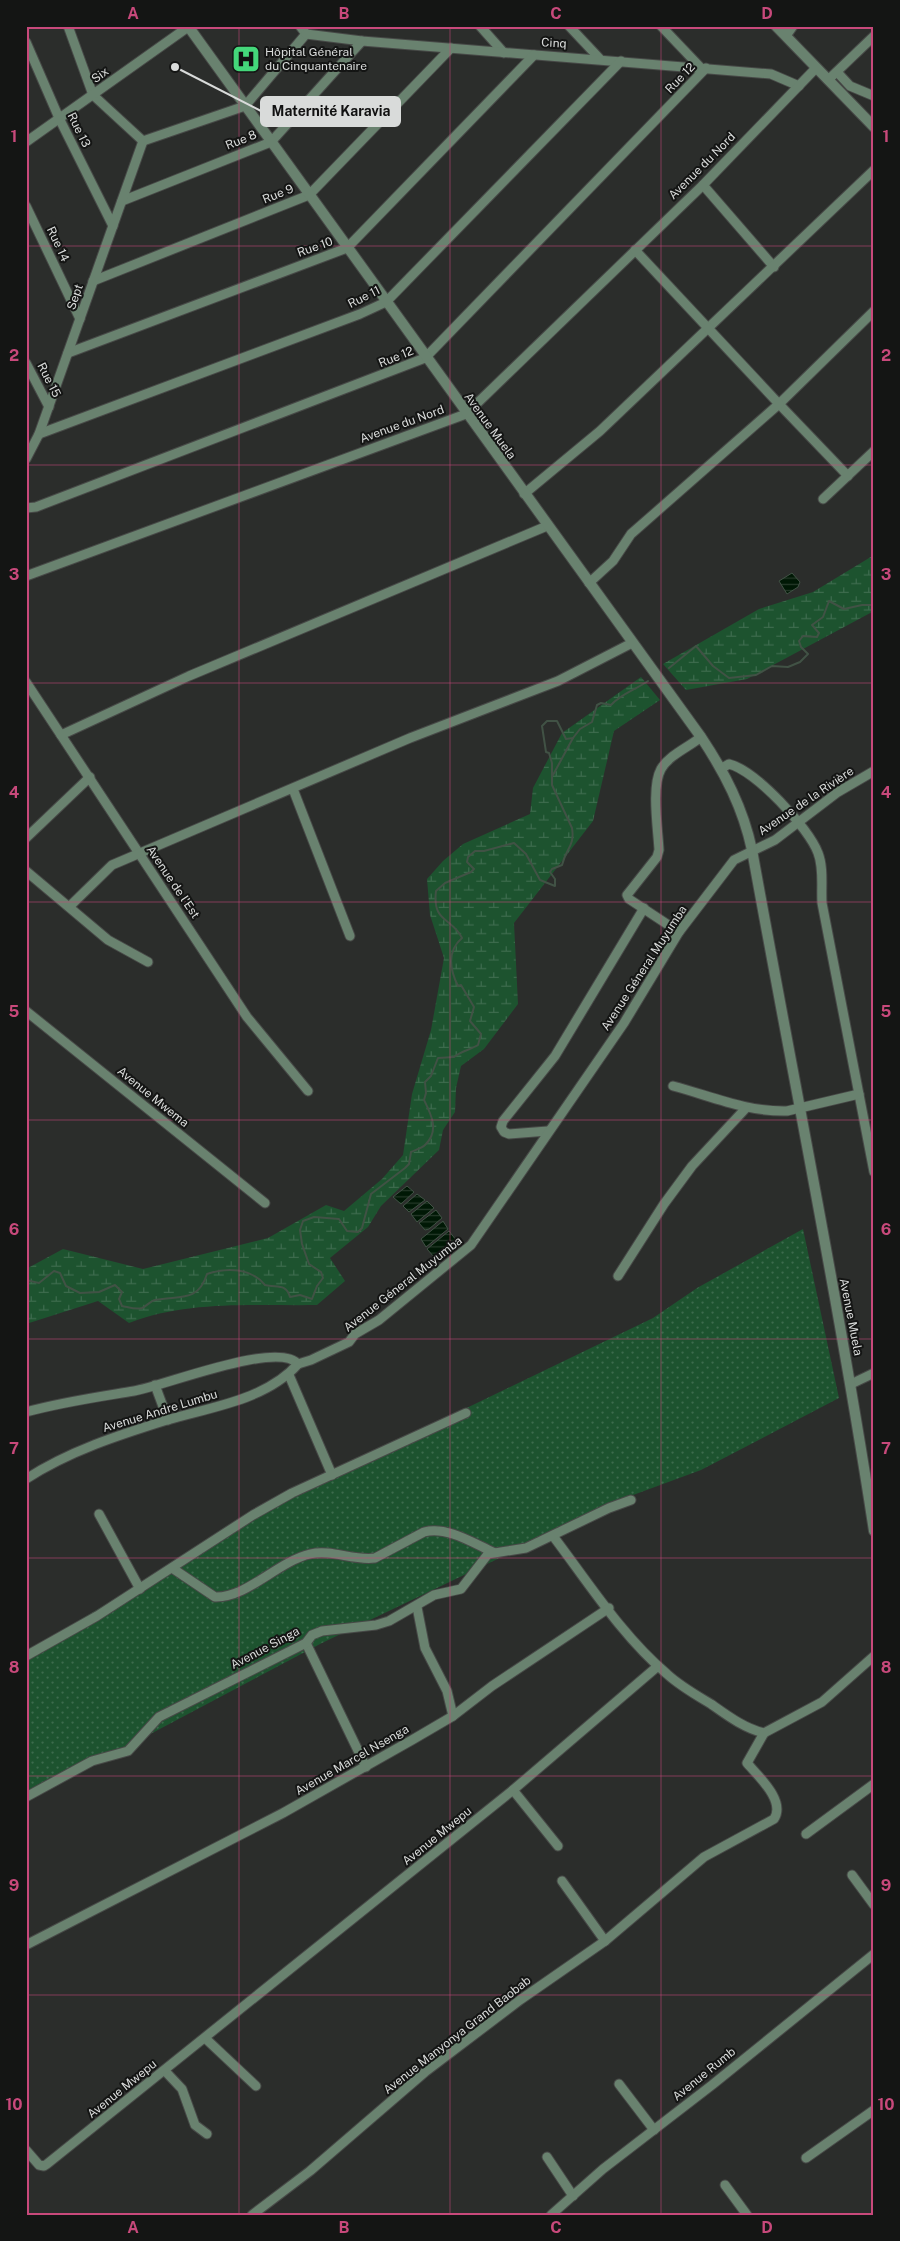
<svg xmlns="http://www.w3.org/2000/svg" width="900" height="2241" font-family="'Public Sans',sans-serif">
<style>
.grass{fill:url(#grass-dots)}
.wetland{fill:url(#wetland-marsh)}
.water{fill:url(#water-rules);stroke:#415245}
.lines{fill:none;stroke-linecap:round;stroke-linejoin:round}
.stream{stroke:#415245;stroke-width:2}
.minor-casing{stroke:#474947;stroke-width:11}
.tertiary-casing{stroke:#474947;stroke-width:12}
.minor{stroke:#69826f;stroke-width:9}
.tertiary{stroke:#69826f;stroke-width:10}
.grid{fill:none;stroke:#c8497b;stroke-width:1;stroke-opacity:0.55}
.labels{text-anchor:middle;stroke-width:4;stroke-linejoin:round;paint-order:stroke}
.street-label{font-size:12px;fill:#d9dbda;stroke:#141514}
.poi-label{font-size:12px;fill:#d9dbda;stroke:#141514;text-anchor:start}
.leader{fill:none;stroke:#d9dbda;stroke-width:2}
.callout-dot{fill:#d9dbda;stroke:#141514;stroke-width:2}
.callout{fill:#d9dbda;stroke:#d9dbda;stroke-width:2}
.callout-label{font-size:14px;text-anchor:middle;font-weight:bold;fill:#111}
.neatline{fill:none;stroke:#c8497b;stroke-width:2}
.grid-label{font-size:16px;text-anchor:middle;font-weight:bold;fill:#c8497b}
</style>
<defs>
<pattern id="grass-dots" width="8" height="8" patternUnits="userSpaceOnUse" patternTransform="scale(1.25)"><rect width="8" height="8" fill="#1d532f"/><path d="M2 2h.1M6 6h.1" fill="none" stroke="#3d6b4d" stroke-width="1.8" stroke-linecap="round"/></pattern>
<pattern id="wetland-marsh" width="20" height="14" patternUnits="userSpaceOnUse" patternTransform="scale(1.25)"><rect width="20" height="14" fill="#1d532f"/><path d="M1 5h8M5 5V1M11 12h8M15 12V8" fill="none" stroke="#3d6b4d"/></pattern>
<pattern id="water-rules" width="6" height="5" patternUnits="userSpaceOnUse" patternTransform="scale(1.25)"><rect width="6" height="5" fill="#001805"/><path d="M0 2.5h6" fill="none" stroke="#253929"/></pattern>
</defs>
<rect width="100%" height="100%" fill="#2b2d2b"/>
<!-- grass -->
<polygon class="grass" points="803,1229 839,1398 701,1470 625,1498 322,1643 26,1800 26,1652 299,1489 653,1318 697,1288"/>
<!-- wetland -->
<g class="wetland">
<polygon points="874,555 874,611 747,679 686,690 663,664 759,609 813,592"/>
<path d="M641,677L660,700L614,731L593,821L514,923L518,1004L484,1049L461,1066L456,1088L455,1112L443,1130L439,1150L381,1206L368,1227L330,1258L345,1281L317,1305C254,1306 188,1300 129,1323L98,1301L26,1324V1269L63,1249L143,1269L268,1238L326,1205L344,1211L382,1179L403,1155L412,1094L431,1030L444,958L430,915L427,879L443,861L463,844L530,814L533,788L562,733Z"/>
</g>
<!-- water -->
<g class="water">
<polygon points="792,573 800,582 798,587 787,594 779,581"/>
<polygon points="407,1186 414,1192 401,1204 393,1197"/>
<polygon points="417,1194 425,1200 409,1212 403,1206"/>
<polygon points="427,1201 434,1208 417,1222 411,1214"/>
<polygon points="436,1210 442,1218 429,1229 425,1230 419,1223"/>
<polygon points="443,1221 448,1229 426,1247 421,1239"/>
<polygon points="449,1231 456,1240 434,1257 427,1249"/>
</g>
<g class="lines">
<!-- stream -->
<g class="stream">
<polyline points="669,668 696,646 713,666 729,678 756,675 772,666 788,667 800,662 808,654 801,647 799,641 803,636 817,637 819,633 812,625 823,617 829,601 844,609 862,605 874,605"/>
<polyline points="553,775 573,738"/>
<path d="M26,1280L39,1283L54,1271L60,1273L66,1286L80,1293L99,1292L115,1285L122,1292L119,1299L122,1306C128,1307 136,1310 142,1308C147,1306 150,1301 155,1300C179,1295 198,1303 207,1274C227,1267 251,1268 265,1285C277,1288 286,1283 290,1297L300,1295L312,1299L317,1286L323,1278L321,1272L309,1264L302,1244L300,1230L303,1221L314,1217L339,1219L347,1231L358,1232L362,1228L371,1194L405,1168L409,1164L411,1152C415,1150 422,1148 425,1145C440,1131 431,1114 424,1100L426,1093L425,1082L431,1076L438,1058L454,1057C461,1051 470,1050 478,1045L481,1034L470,1021L474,1007L461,985L458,986C449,968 447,951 462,938C452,917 432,923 436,891L445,883L471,872L474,869L467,862L468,857L475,851H484L514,843L526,854L540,880L555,886V879L550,872L552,869L562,865C566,848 575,846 572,828L552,785V763L549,753L546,752L542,726L547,721H557L566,739L573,738L580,729L592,722L597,705L601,703L611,705C621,694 635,690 648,681"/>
</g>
<defs>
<g id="minor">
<polyline points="68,26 93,95 143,141 245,106 306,34 300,26"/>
<polyline points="480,26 504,53"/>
<polyline points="569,26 600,59"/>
<polyline points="661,26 701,68"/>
<polyline points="306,34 362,41 771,74 799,86"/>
<polyline points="786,36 793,26"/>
<polyline points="26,42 59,118 113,226"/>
<polyline points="837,72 850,86 874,96"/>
<polyline points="828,80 874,36"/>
<polyline points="26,142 188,27"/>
<polyline points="703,185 774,267"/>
<polyline points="122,201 271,142 362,41"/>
<polyline points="26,206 80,319"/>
<polyline points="93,281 309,195 451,48"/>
<polyline points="68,353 347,248 534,55"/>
<polyline points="26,363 49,407"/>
<polyline points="39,434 360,314 386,302 621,61"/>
<polyline points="26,459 39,434 143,141"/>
<polyline points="848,476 779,404 874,311"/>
<polyline points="524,494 600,431 874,170"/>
<polyline points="823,499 874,451"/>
<polyline points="26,508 36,507 425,358 706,68"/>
<polyline points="26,576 466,414 703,185 816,68"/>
<polyline points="589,583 613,561 631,534 779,404 635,250"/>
<polyline points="26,682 247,1017 308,1091"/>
<polyline points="61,735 189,676 547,526"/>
<path d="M722,768L729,764C755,770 809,828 818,853C824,868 821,887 822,903L874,1172"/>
<polyline points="293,789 350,936"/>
<polyline points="26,838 90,777"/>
<polyline points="26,871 108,940 148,962"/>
<polyline points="70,906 112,865 410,738 558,681 632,643"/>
<path d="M679,932L629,899L627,895L657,857L659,850C658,829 651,787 661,769C669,755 689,747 701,737"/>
<polyline points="26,1011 265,1203"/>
<path d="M673,1086C711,1096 746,1112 787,1111L859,1094"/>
<polyline points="548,1131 509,1134 504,1132 501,1127 503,1121 555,1056 644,908"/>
<polyline points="618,1276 664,1204 692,1166 746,1108"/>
<polyline points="289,1375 332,1475"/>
<polyline points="851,1384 874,1373"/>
<polyline points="155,1385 168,1420"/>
<path d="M26,1412C62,1402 98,1397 134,1391C164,1386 278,1340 298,1364L311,1360L349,1342L355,1334L379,1320L471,1245L624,1023L679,932L734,860L775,840L838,792L874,771"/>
<path d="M26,1479C69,1451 119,1435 167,1420C211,1407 266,1400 298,1364"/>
<polyline points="99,1514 140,1589"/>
<path d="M553,1536C588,1582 622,1636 667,1674C680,1686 696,1695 711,1704C728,1716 744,1728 764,1733L822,1702L874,1656"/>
<path d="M172,1568L215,1597C247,1598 277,1562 310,1554C332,1549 353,1561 375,1558L424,1532C447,1526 473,1543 493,1552"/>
<polyline points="417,1607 425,1648 447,1691 453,1716"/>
<polyline points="306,1643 366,1767"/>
<polyline points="26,1656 97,1616 253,1515 292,1493 466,1413"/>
<polyline points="513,1790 558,1846"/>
<polyline points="26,1797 92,1761 128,1751 159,1717 306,1643 312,1635 322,1631 376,1625 389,1621 434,1595 461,1589 488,1554 526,1548 609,1508 631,1500"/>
<polyline points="806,1834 874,1784"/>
<polyline points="852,1875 874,1905"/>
<polyline points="562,1881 605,1941"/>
<polyline points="26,1945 283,1813 412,1740 453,1716 492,1686 609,1608"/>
<polyline points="205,2038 256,2086"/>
<polyline points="165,2071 182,2089 195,2125 207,2134"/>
<polyline points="619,2084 654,2130"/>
<polyline points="26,2150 39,2165 44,2166 47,2164 513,1790 658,1666"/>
<polyline points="547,2157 573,2196"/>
<polyline points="806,2158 874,2110"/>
<polyline points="725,2185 747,2215"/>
<path d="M252,2215L310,2171L425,2072L520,2000L605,1941L704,1857L774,1819C786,1801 758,1776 747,1763L764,1733"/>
<polyline points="551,2215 603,2169 712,2085 874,1954"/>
</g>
<g id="tertiary">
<path d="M188,26L701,737C725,773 743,808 752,850C793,1077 839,1303 874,1531"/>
<polyline points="776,26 874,127"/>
</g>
</defs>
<!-- minor casing -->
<use href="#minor" class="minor-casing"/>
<!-- tertiary casing -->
<use href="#tertiary" class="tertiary-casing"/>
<!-- minor -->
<use href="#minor" class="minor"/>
<!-- tertiary -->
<use href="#tertiary" class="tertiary"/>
</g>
<!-- grid -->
<path class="grid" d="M239,26V2215M450,26V2215M661,26V2215M26,246H874M26,465H874M26,683H874M26,902H874M26,1120H874M26,1339H874M26,1558H874M26,1776H874M26,1995H874"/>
<!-- icons -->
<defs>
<symbol id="hospital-square" viewBox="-11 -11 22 22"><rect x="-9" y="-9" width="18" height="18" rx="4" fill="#44d77a" stroke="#141514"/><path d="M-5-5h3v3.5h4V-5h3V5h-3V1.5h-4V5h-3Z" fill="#111"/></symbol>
</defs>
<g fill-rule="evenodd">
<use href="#hospital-square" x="230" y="43" width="32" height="32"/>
</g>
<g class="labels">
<!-- street labels -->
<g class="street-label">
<text transform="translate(554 43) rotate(3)" y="4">Cinq</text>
<text transform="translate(100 75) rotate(-36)" y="4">Six</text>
<text transform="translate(680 78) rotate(-46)" y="4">Rue 12</text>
<text transform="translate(79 130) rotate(64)" y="4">Rue 13</text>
<text transform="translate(241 140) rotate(-22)" y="4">Rue 8</text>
<text transform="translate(702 166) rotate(-45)" y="4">Avenue du Nord</text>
<text transform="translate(278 194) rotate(-22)" y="4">Rue 9</text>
<text transform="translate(58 244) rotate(65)" y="4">Rue 14</text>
<text transform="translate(315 247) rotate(-20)" y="4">Rue 10</text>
<text transform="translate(75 297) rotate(-71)" y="4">Sept</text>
<text transform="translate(364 297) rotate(-27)" y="4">Rue 11</text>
<text transform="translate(396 357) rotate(-22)" y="4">Rue 12</text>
<text transform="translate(49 380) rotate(63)" y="4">Rue 15</text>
<text transform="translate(402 424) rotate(-20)" y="4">Avenue du Nord</text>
<text transform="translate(490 426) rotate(54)" y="4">Avenue Muela</text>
<text transform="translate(806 801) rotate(-34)" y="4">Avenue de la Rivière</text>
<text transform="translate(173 882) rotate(56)" y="4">Avenue de l'Est</text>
<text transform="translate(644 968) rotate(-57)" y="4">Avenue Géneral Muyumba</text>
<text transform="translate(153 1097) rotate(39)" y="4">Avenue Mwema</text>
<text transform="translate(403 1284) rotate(-38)" y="4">Avenue Géneral Muyumba</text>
<text transform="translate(851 1317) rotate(79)" y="4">Avenue Muela</text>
<text transform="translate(160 1411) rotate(-17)" y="4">Avenue Andre Lumbu</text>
<text transform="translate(265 1648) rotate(-28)" y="4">Avenue Singa</text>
<text transform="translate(352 1760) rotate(-30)" y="4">Avenue Marcel Nsenga</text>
<text transform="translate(437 1836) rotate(-39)" y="4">Avenue Mwepu</text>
<text transform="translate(457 2035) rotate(-38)" y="4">Avenue Manyonya Grand Baobab</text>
<text transform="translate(704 2074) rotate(-39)" y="4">Avenue Rumb</text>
<text transform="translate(122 2089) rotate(-39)" y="4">Avenue Mwepu</text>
</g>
<!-- poi labels -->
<g class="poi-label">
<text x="265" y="56">Hôpital Général<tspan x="265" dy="14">du Cinquantenaire</tspan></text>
</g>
</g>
<!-- callouts -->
<path class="leader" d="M175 67L261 111"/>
<circle class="callout-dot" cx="175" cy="67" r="5"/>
<rect class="callout" x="261" y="97" width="139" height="29" rx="5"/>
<g class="callout-label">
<text x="331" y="116">Maternité Karavia</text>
</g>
<!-- border -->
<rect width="900" height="2241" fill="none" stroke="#141514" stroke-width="55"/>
<rect x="28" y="28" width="844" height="2186" class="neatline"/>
<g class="grid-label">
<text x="133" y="19">A</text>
<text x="344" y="19">B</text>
<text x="556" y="19">C</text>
<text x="767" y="19">D</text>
<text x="14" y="142">1</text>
<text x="886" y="142">1</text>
<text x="14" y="361">2</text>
<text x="886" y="361">2</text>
<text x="14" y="580">3</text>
<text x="886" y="580">3</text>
<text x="14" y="798">4</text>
<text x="886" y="798">4</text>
<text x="14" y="1017">5</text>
<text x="886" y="1017">5</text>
<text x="14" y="1235">6</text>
<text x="886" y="1235">6</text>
<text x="14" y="1454">7</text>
<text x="886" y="1454">7</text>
<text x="14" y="1673">8</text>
<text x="886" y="1673">8</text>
<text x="14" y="1891">9</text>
<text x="886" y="1891">9</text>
<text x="14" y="2110">10</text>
<text x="886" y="2110">10</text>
<text x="133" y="2233">A</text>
<text x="344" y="2233">B</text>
<text x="556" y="2233">C</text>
<text x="767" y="2233">D</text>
</g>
</svg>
